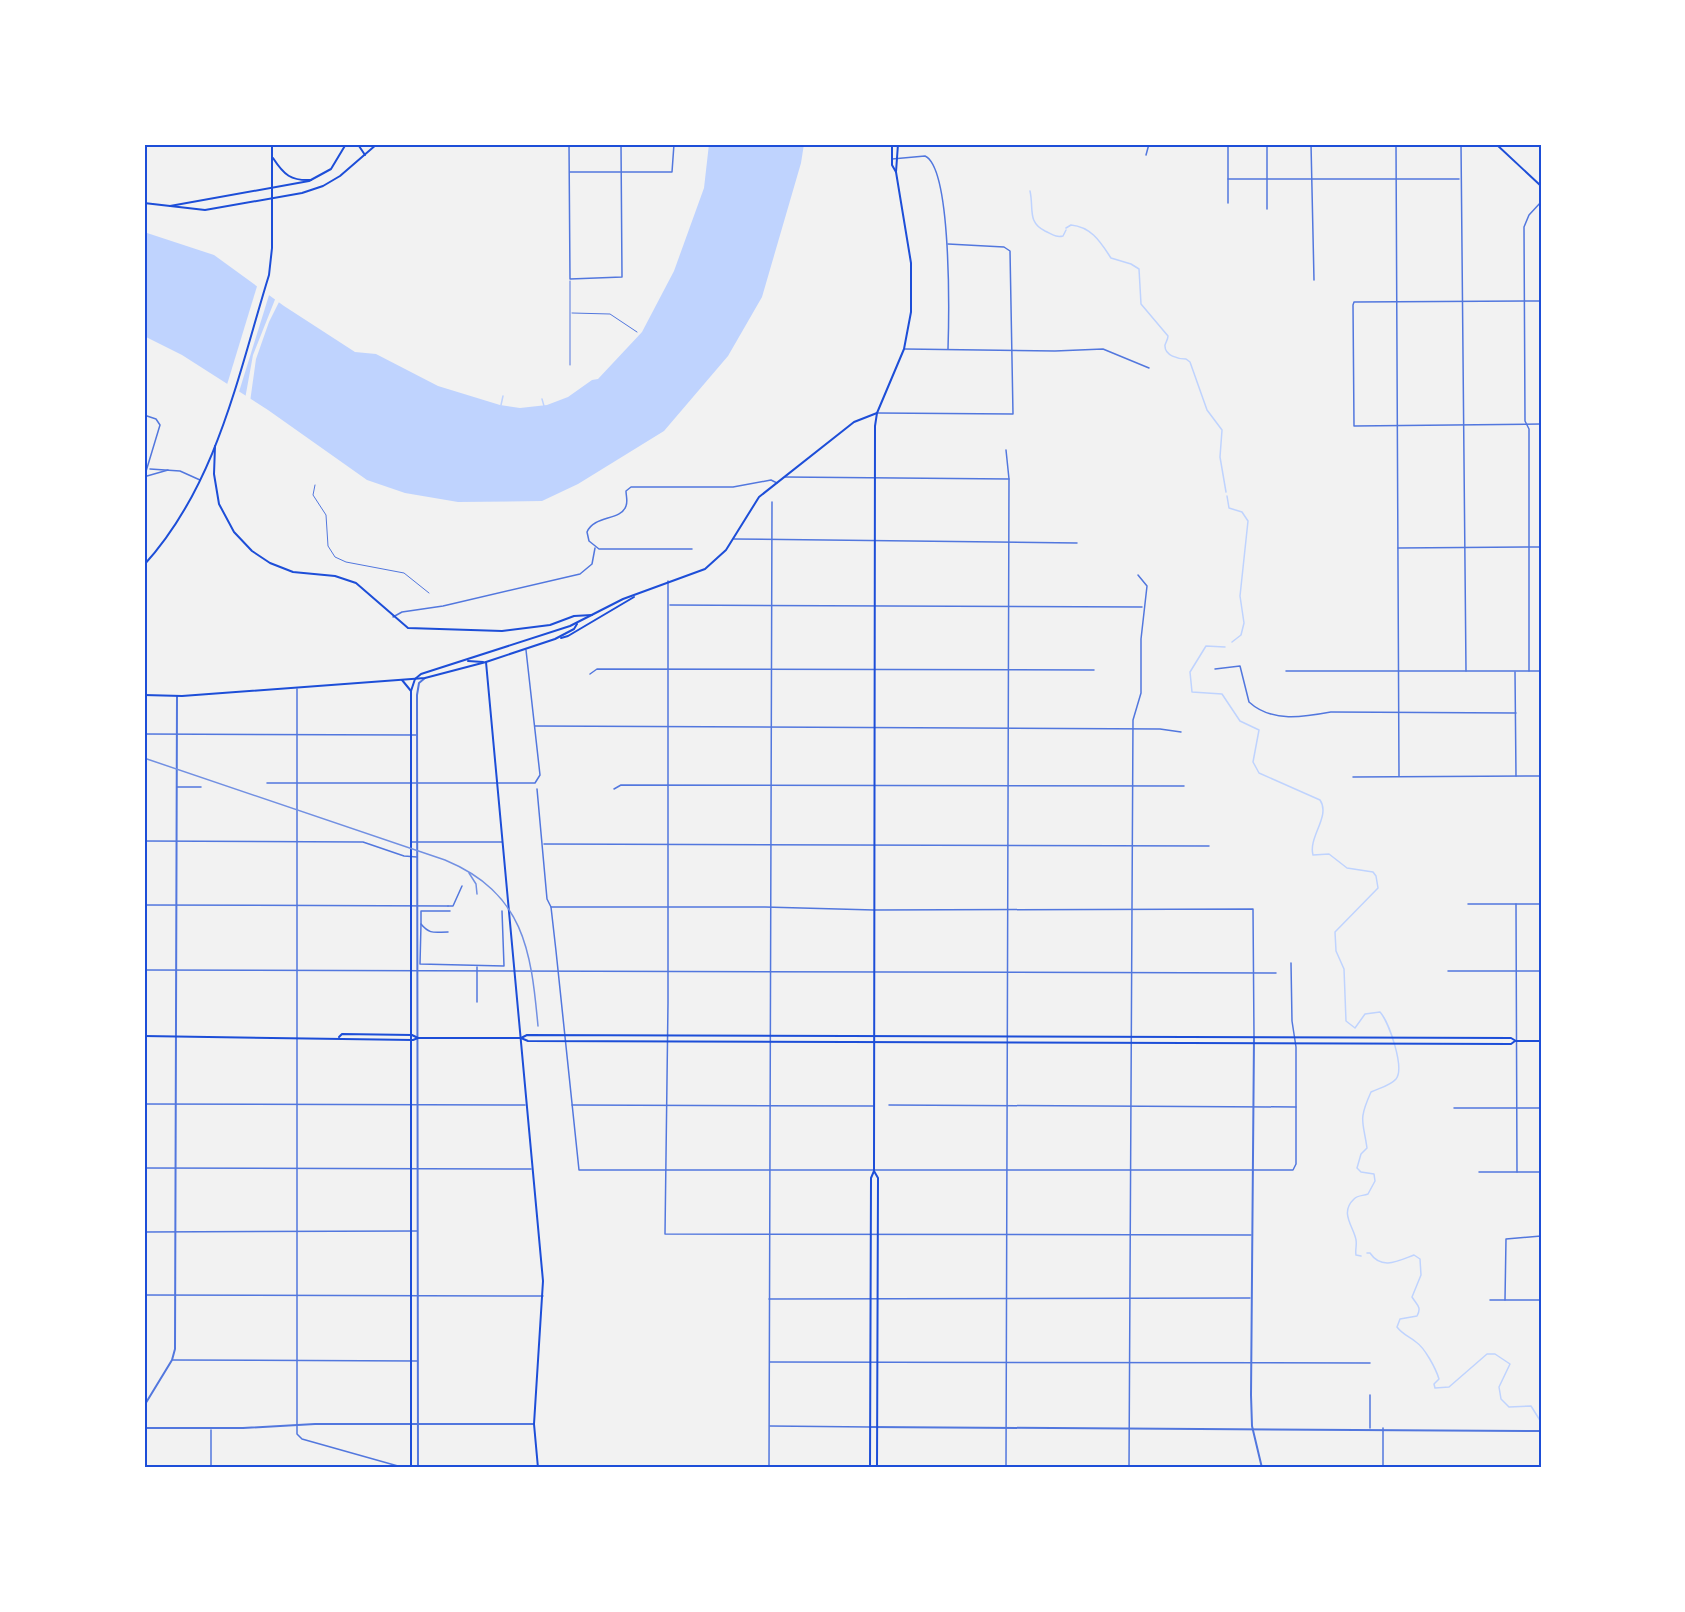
<svg xmlns="http://www.w3.org/2000/svg" width="1685" height="1612" font-family="Mulish,sans-serif">
<style>
.water{fill:#bfd3fe}
.pier{fill:#f2f2f2}
.lines{fill:none;stroke-linecap:round;stroke-linejoin:round}
.stream{stroke:#bfd3fe;stroke-width:1.5}
.service{stroke:#5277de;stroke-width:1}
.pedestrian{stroke:#5277de;stroke-width:1.5}
.minor{stroke:#5277de;stroke-width:1.5}
.tertiary{stroke:#5277de;stroke-width:2}
.secondary{stroke:#1d4ed8;stroke-width:2}
.tram{stroke:#7290e2;stroke-width:1.5}
.neatline{fill:none;stroke:#1d4ed8;stroke-width:2}
</style>
<rect width="100%" height="100%" fill="#f2f2f2"/>
<!-- water -->
<polygon class="water" points="709,144 804,144 801,163 762,297 728,356 664,431 578,484 542,501 458,502 405,493 367,480 268,410 182,355 144,336 144,232 214,255 284,306 355,352 376,354 438,386 500,405 520,408 547,405 568,397 592,380 598,379 642,332 674,271 704,188"/>
<!-- pier -->
<g class="pier">
<polygon points="258,283 270,292 238,395 226,388"/>
<polygon points="276,297 280,300 269,322 256,359 250,402 245,399 253,355"/>
</g>
<g class="lines">
<!-- stream -->
<g class="stream">
<path d="M1030,191C1034,209 1027,222 1045,231C1052,234 1056,238 1063,236L1066,230"/>
<path d="M1066,228L1071,225C1092,227 1101,243 1111,258L1131,264L1139,269L1141,304L1168,336C1168,339 1166,342 1165,345C1164,356 1179,359 1186,359L1190,362L1207,410L1222,430L1220,457L1226,492"/>
<polyline points="542,399 544,406"/>
<polyline points="501,405 503,396"/>
<polyline points="1227,496 1229,508 1242,512 1248,521 1240,596 1244,623 1241,635 1232,642"/>
<path d="M1225,647L1206,646L1190,672L1192,692L1222,694L1240,721L1259,730L1253,762L1259,773L1320,800C1331,816 1308,837 1313,855L1329,854L1347,868L1373,872L1376,876L1378,888L1335,932L1336,951L1344,969L1346,1021L1355,1028L1365,1014L1380,1012C1389,1022 1405,1068 1396,1079C1390,1086 1379,1088 1371,1092C1358,1121 1363,1120 1367,1148L1361,1154L1357,1168L1361,1172L1374,1174L1375,1181L1368,1194C1363,1196 1358,1195 1354,1199C1339,1213 1354,1227 1356,1240C1357,1245 1355,1250 1356,1255L1361,1256"/>
<path d="M1367,1253H1370C1382,1271 1400,1260 1414,1255L1420,1259L1421,1275L1412,1297C1417,1305 1422,1307 1417,1316L1400,1319L1397,1327C1403,1335 1409,1336 1416,1342C1425,1348 1436,1369 1439,1379L1434,1384L1435,1388L1449,1387L1487,1354H1495L1510,1364L1499,1387L1501,1399L1509,1407L1531,1406L1541,1422"/>
</g>
<!-- service -->
<g class="service">
<polyline points="570,281 570,365"/>
<polyline points="572,313 610,314 637,332"/>
<polyline points="315,485 313,495 326,515 328,546 335,557 346,562 404,573 429,593"/>
</g>
<!-- pedestrian -->
<g class="pedestrian">
<polyline points="448,906 453,906 462,886"/>
<polyline points="421,924 420,964 504,966 502,911"/>
<path d="M448,932C435,932 430,935 421,924V911H450"/>
<polyline points="477,967 477,1002"/>
</g>
<!-- minor -->
<g class="minor">
<polyline points="569,144 570,279 622,277 621,144"/>
<polyline points="1267,144 1267,209"/>
<polyline points="1311,144 1314,280"/>
<polyline points="1396,144 1399,776"/>
<polyline points="1461,144 1466,671"/>
<polyline points="1146,155 1149,144"/>
<path d="M892,159L925,156C952,168 949,318 948,349"/>
<polyline points="570,172 672,172 674,144"/>
<polyline points="1228,179 1459,179"/>
<polyline points="1228,203 1228,144"/>
<polyline points="1541,301 1354,302 1353,305 1354,426 1541,424"/>
<polyline points="905,349 1055,351 1103,349 1149,368"/>
<polyline points="878,413 1013,414 1010,251 1004,247 948,244"/>
<polyline points="144,415 156,419 160,425 144,478"/>
<polyline points="150,469 180,471 200,480"/>
<polyline points="147,476 168,470"/>
<polyline points="785,477 1009,479"/>
<polyline points="734,539 1077,543"/>
<polyline points="1398,548 1541,547"/>
<path d="M692,549H599L589,541L587,532C594,515 621,521 626,506C628,501 626,496 626,491L631,487H733L771,480L777,483"/>
<polyline points="668,581 668,1003 665,1234 1251,1235"/>
<polyline points="670,605 1142,607"/>
<polyline points="393,617 402,612 443,606 580,574 592,564 595,548"/>
<path d="M1215,669L1240,666L1249,702C1272,723 1304,717 1331,712L1516,713"/>
<polyline points="1286,671 1541,671"/>
<polyline points="1529,671 1529,429 1525,421 1524,227 1529,215 1541,202"/>
<polyline points="1515,672 1516,776"/>
<polyline points="590,674 597,669 1094,670"/>
<polyline points="297,689 297,1434 302,1439 405,1468"/>
<polyline points="535,726 1160,729 1181,732"/>
<polyline points="144,734 416,735"/>
<polyline points="1353,777 1541,776"/>
<polyline points="267,783 535,783 540,775 526,650"/>
<polyline points="177,787 201,787"/>
<polyline points="537,789 547,899 551,907 556,951 579,1170 1293,1170 1296,1164 1296,1047 1292,1021 1291,963"/>
<polyline points="614,789 621,785 1184,786"/>
<polyline points="144,841 363,842 404,856 417,857"/>
<polyline points="411,842 502,842"/>
<polyline points="544,844 1209,846"/>
<polyline points="1468,904 1541,904"/>
<polyline points="1516,904 1517,1172"/>
<polyline points="144,905 448,906"/>
<polyline points="551,907 765,907 874,910 1253,909 1254,1036"/>
<polyline points="144,970 1276,973"/>
<polyline points="1448,971 1541,971"/>
<polyline points="144,1104 525,1105"/>
<polyline points="572,1105 873,1106"/>
<polyline points="889,1105 1296,1107"/>
<polyline points="1454,1108 1541,1108"/>
<polyline points="144,1168 531,1169"/>
<polyline points="1479,1172 1541,1172"/>
<polyline points="144,1232 417,1231"/>
<polyline points="144,1295 543,1296"/>
<polyline points="769,1299 1250,1298"/>
<polyline points="1490,1300 1541,1300"/>
<polyline points="1505,1300 1506,1239 1541,1236"/>
<polyline points="173,1360 417,1361"/>
<polyline points="770,1362 1370,1363"/>
<polyline points="770,1426 870,1427"/>
<polyline points="1370,1428 1370,1395"/>
<polyline points="211,1468 211,1430"/>
<polyline points="769,1468 772,502"/>
<polyline points="1006,1468 1009,479 1006,450"/>
<polyline points="1129,1468 1133,720 1141,693 1141,639 1147,586 1138,575"/>
<polyline points="1383,1468 1383,1428"/>
</g>
<!-- tertiary -->
<g class="tertiary">
<polyline points="1254,1037 1251,1395 1252,1426 1262,1468"/>
<polyline points="144,1406 172,1360 175,1349 177,696"/>
<polyline points="870,1427 1541,1431"/>
<polyline points="144,1428 243,1428 315,1424 534,1424"/>
<polyline points="418,1468 417,695 419,683 425,678"/>
</g>
<!-- secondary -->
<g class="secondary">
<polyline points="357,144 374,145"/>
<polyline points="892,144 892,165 896,172"/>
<polyline points="1496,144 1541,186"/>
<polyline points="359,146 365,155"/>
<path d="M273,158C284,175 291,181 311,180"/>
<polyline points="144,203 205,210 302,193 323,186 340,176 377,144"/>
<polyline points="170,206 309,181 331,169 346,144"/>
<polyline points="215,446 214,474 219,504 234,532 252,551 270,563 293,572 335,576 356,583 408,628 502,631 550,625 574,616 592,615"/>
<path d="M144,565C217,485 238,375 269,275L272,248V144"/>
<polyline points="561,638 568,636 634,597"/>
<polyline points="468,661 483,662"/>
<polyline points="486,662 543,1281 534,1424 538,1468"/>
<polyline points="415,679 421,674 570,626 623,599 705,569 726,550 759,497 854,422 877,413"/>
<polyline points="402,680 411,691"/>
<polyline points="144,695 182,696 425,678 486,662 555,639 574,629 577,624"/>
<polyline points="144,1036 413,1040 418,1038 521,1038 527,1035 1511,1038 1516,1041 1541,1041"/>
<polyline points="339,1037 342,1034 412,1035 418,1038"/>
<polyline points="521,1038 528,1041 1511,1044 1515,1041"/>
<polyline points="874,1171 878,1178 877,1468"/>
<polyline points="411,1468 411,691 415,679"/>
<polyline points="870,1468 871,1178 874,1171 875,426 877,413 904,349 911,312 911,263 896,172 898,144"/>
</g>
<!-- tram -->
<g class="tram">
<path d="M144,758L445,860C524,893 531,950 538,1026"/>
<polyline points="469,873 476,884 477,894"/>
</g>
</g>
<!-- border -->
<rect width="1685" height="1612" fill="none" stroke="#ffffff" stroke-width="291"/>
<rect x="146" y="146" width="1394" height="1320" class="neatline"/>
</svg>
